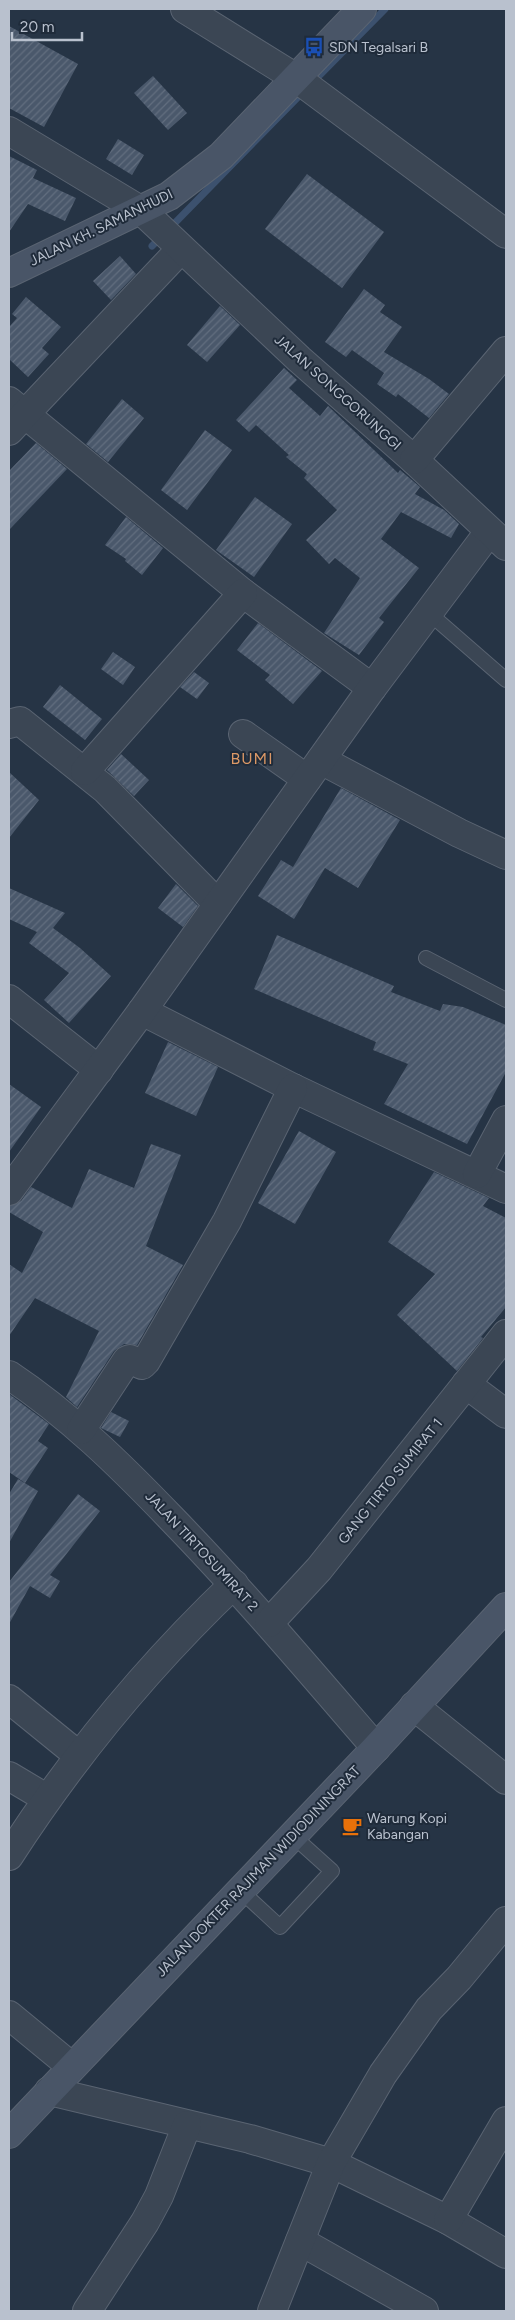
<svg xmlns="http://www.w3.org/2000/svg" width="515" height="2320" font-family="Figtree,sans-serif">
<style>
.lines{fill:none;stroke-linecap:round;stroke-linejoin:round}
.stream{stroke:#3c516e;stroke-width:7}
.building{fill:url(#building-hatch)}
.service-casing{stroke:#5a6472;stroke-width:16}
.minor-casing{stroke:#5a6472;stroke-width:30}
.tertiary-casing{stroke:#5a6472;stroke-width:30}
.secondary-casing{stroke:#5a6472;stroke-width:30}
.service{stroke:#3b4654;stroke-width:14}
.minor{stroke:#3b4654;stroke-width:28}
.tertiary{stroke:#3b4654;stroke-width:28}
.secondary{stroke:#495567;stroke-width:28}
.labels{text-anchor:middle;stroke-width:4;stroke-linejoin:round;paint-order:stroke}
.poi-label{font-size:14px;fill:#b9c1ce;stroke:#1f2b3a;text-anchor:start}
.street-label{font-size:14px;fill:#b9c1ce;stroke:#1f2b3a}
.quarter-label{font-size:16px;letter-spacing:1px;fill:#db9866;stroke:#1f2b3a}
</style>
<defs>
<pattern id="building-hatch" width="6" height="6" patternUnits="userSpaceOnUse" patternTransform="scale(1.25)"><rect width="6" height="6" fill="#4a586b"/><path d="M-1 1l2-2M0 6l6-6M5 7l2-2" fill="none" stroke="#626e7f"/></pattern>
</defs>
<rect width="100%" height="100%" fill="#263445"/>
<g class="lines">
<!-- stream -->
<g class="stream">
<polyline points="312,83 385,9"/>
<polyline points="168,230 304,91"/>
<polyline points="152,246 161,237"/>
</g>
</g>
<!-- building -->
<g class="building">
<polygon points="9,26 78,64 44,127 9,108"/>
<polygon points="153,76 187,113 168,130 134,93"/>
<polygon points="118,139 144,155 132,175 106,159"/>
<polygon points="9,156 37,170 33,178 76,198 65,221 28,204 9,232"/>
<polygon points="307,174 384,232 342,288 265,229"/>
<polygon points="120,256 136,274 111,300 93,281"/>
<polygon points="364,289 385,305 380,312 402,327 384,352 429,379 449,394 429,418 398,394 396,397 377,384 384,373 352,350 346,357 325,342"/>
<polygon points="26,297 61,327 42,348 49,354 28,377 9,359 9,327 17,318 12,314"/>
<polygon points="220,306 240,325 207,362 187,345"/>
<polygon points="284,368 297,380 289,388 320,416 328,406 398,473 400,470 420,487 415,494 444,510 459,524 451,538 401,512 381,539 419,568 379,618 384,622 359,655 324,633 360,578 335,558 329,564 306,540 337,510 304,478 307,474 286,457 289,455 256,425 249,432 236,420"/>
<polygon points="122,399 144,418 108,462 86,444"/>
<polygon points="205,430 232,450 187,510 161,490"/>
<polygon points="36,443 67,469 9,530 9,471"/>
<polygon points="255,497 292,524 254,577 216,550"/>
<polygon points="126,517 163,548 142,575 125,561 126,559 105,545"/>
<polygon points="258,623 322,671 293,704 265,680 270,675 237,650"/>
<polygon points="113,652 135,667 123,685 101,669"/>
<polygon points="194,672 209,683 197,699 180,687"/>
<polygon points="60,685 102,719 85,740 43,707"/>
<polygon points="121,754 149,780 134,796 107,770"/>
<polygon points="9,772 39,800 9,838"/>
<polygon points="341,788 400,820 358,888 325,868 294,919 258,896 281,860 293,867"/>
<polygon points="176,884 198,906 183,927 158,908"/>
<polygon points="9,888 65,913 53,928 80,948 111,976 69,1023 44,1000 69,973 29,943 37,932 9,919"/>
<polygon points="277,935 394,986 391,992 440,1011 443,1004 463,1007 506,1025 506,1072 467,1144 384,1104 408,1064 373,1050 376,1042 254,989"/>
<polygon points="168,1042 218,1067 196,1116 145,1093"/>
<polygon points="9,1084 41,1107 9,1152"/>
<polygon points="299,1131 336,1152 295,1224 258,1203"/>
<polygon points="151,1144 181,1155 146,1246 183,1265 137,1345 124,1344 114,1351 77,1407 66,1397 99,1331 35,1298 9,1336 9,1264 22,1273 43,1232 9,1212 9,1206 21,1201 31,1187 72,1208 89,1169 134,1188"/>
<polygon points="434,1172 489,1198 483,1206 506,1218 506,1307 481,1337 483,1338 457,1371 397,1315 435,1274 388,1242"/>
<polygon points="9,1394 49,1424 38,1441 48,1448 25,1483 9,1472"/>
<polygon points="111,1412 129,1421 120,1437 101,1428"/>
<polygon points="18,1479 38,1491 9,1543 9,1494"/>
<polygon points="78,1494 100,1511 50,1575 60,1581 50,1598 30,1586 9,1624 9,1582"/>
</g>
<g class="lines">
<defs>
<g id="service">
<polyline points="429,613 506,680"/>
<polyline points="426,958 506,1000"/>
<polyline points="240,1890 280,1927 332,1871 292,1835"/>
</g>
<g id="minor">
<polyline points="185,9 296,78 506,234"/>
<polyline points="9,131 142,211"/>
<polyline points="9,401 243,593 372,688"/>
<polyline points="9,431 181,249"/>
<polyline points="9,724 20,721 105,789 218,904"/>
<polyline points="243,734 307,779"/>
<polyline points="321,760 459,833 506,855"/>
<polyline points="85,771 243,593"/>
<polyline points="9,999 99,1070"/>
<polyline points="142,1011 293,1088 506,1189"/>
<polyline points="477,1174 506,1120"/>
<polyline points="9,1191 142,1011 372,688 489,532"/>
<path d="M9,1375C69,1415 120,1465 170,1517C242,1591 309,1670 376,1748"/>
<polyline points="466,1384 506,1414"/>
<polyline points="81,1430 127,1360 130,1359 142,1365 146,1361 227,1221 293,1088"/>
<polyline points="269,1623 319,1569 506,1334"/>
<polyline points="9,1699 78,1755"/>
<polyline points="414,1706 506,1780"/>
<polyline points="9,1776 46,1798"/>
<path d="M9,1856C73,1757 149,1665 234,1584"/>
<polyline points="9,2015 72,2067"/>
<polyline points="49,2091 250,2139 331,2163 448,2220 506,2254"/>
<polyline points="448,2220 506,2121"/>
<polyline points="300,2241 424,2311"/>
<polyline points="87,2311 145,2222 159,2196 187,2125"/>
<polyline points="272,2311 331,2163 383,2074 429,2009 459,1978 506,1921"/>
</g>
<g id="tertiary">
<polyline points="142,211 299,359 414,460 506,546"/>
<polyline points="414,460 506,351"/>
</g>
<g id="secondary">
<polyline points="9,273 169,196 221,156 362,9"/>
<polyline points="9,2134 376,1748 506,1607"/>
</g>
</defs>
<!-- service casing -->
<use href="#service" class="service-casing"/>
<!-- minor casing -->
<use href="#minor" class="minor-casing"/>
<!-- tertiary casing -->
<use href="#tertiary" class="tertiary-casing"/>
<!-- secondary casing -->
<use href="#secondary" class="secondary-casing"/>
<!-- service -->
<use href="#service" class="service"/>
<!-- minor -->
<use href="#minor" class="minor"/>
<!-- tertiary -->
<use href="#tertiary" class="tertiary"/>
<!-- secondary -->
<use href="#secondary" class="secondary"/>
</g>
<!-- icons -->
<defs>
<symbol id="bus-bare" viewBox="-9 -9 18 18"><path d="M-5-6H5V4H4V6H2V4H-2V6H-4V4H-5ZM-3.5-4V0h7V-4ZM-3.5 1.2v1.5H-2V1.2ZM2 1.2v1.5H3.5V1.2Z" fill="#1a4fb4" stroke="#1f2b3a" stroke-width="2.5" paint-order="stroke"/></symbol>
<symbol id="cafe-bare" viewBox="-9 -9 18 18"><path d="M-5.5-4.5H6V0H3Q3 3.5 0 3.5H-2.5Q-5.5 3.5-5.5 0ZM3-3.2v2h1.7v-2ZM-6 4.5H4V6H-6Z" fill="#e8710a" stroke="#1f2b3a" stroke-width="2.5" paint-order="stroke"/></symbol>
</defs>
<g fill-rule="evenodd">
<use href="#bus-bare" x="300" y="33" width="28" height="28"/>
<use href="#cafe-bare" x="338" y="1812" width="28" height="28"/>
</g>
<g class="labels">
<!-- poi labels -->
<g class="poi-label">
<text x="329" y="52">SDN Tegalsari B</text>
<text x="367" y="1823">Warung Kopi<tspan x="367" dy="16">Kabangan</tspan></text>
</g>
<!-- street labels -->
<g class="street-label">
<text transform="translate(101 227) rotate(-26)" y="5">JALAN KH. SAMANHUDI</text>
<text transform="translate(338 392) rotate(42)" y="5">JALAN SONGGORUNGGI</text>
<text transform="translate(390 1481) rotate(-51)" y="5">GANG TIRTO SUMIRAT 1</text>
<text transform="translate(202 1551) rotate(47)" y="5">JALAN TIRTOSUMIRAT 2</text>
<text transform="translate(258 1871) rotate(-46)" y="5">JALAN DOKTER RAJIMAN WIDIODININGRAT</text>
</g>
<!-- quarter labels -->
<g class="quarter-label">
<text x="252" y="764">BUMI</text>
</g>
</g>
<!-- border -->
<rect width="515" height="2320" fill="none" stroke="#b9c1ce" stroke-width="20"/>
<!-- scale -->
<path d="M12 32v8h70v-8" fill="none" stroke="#b9c1ce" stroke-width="2.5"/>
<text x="20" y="32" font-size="15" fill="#b9c1ce" stroke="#1f2b3a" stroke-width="4" paint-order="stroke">20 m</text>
</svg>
